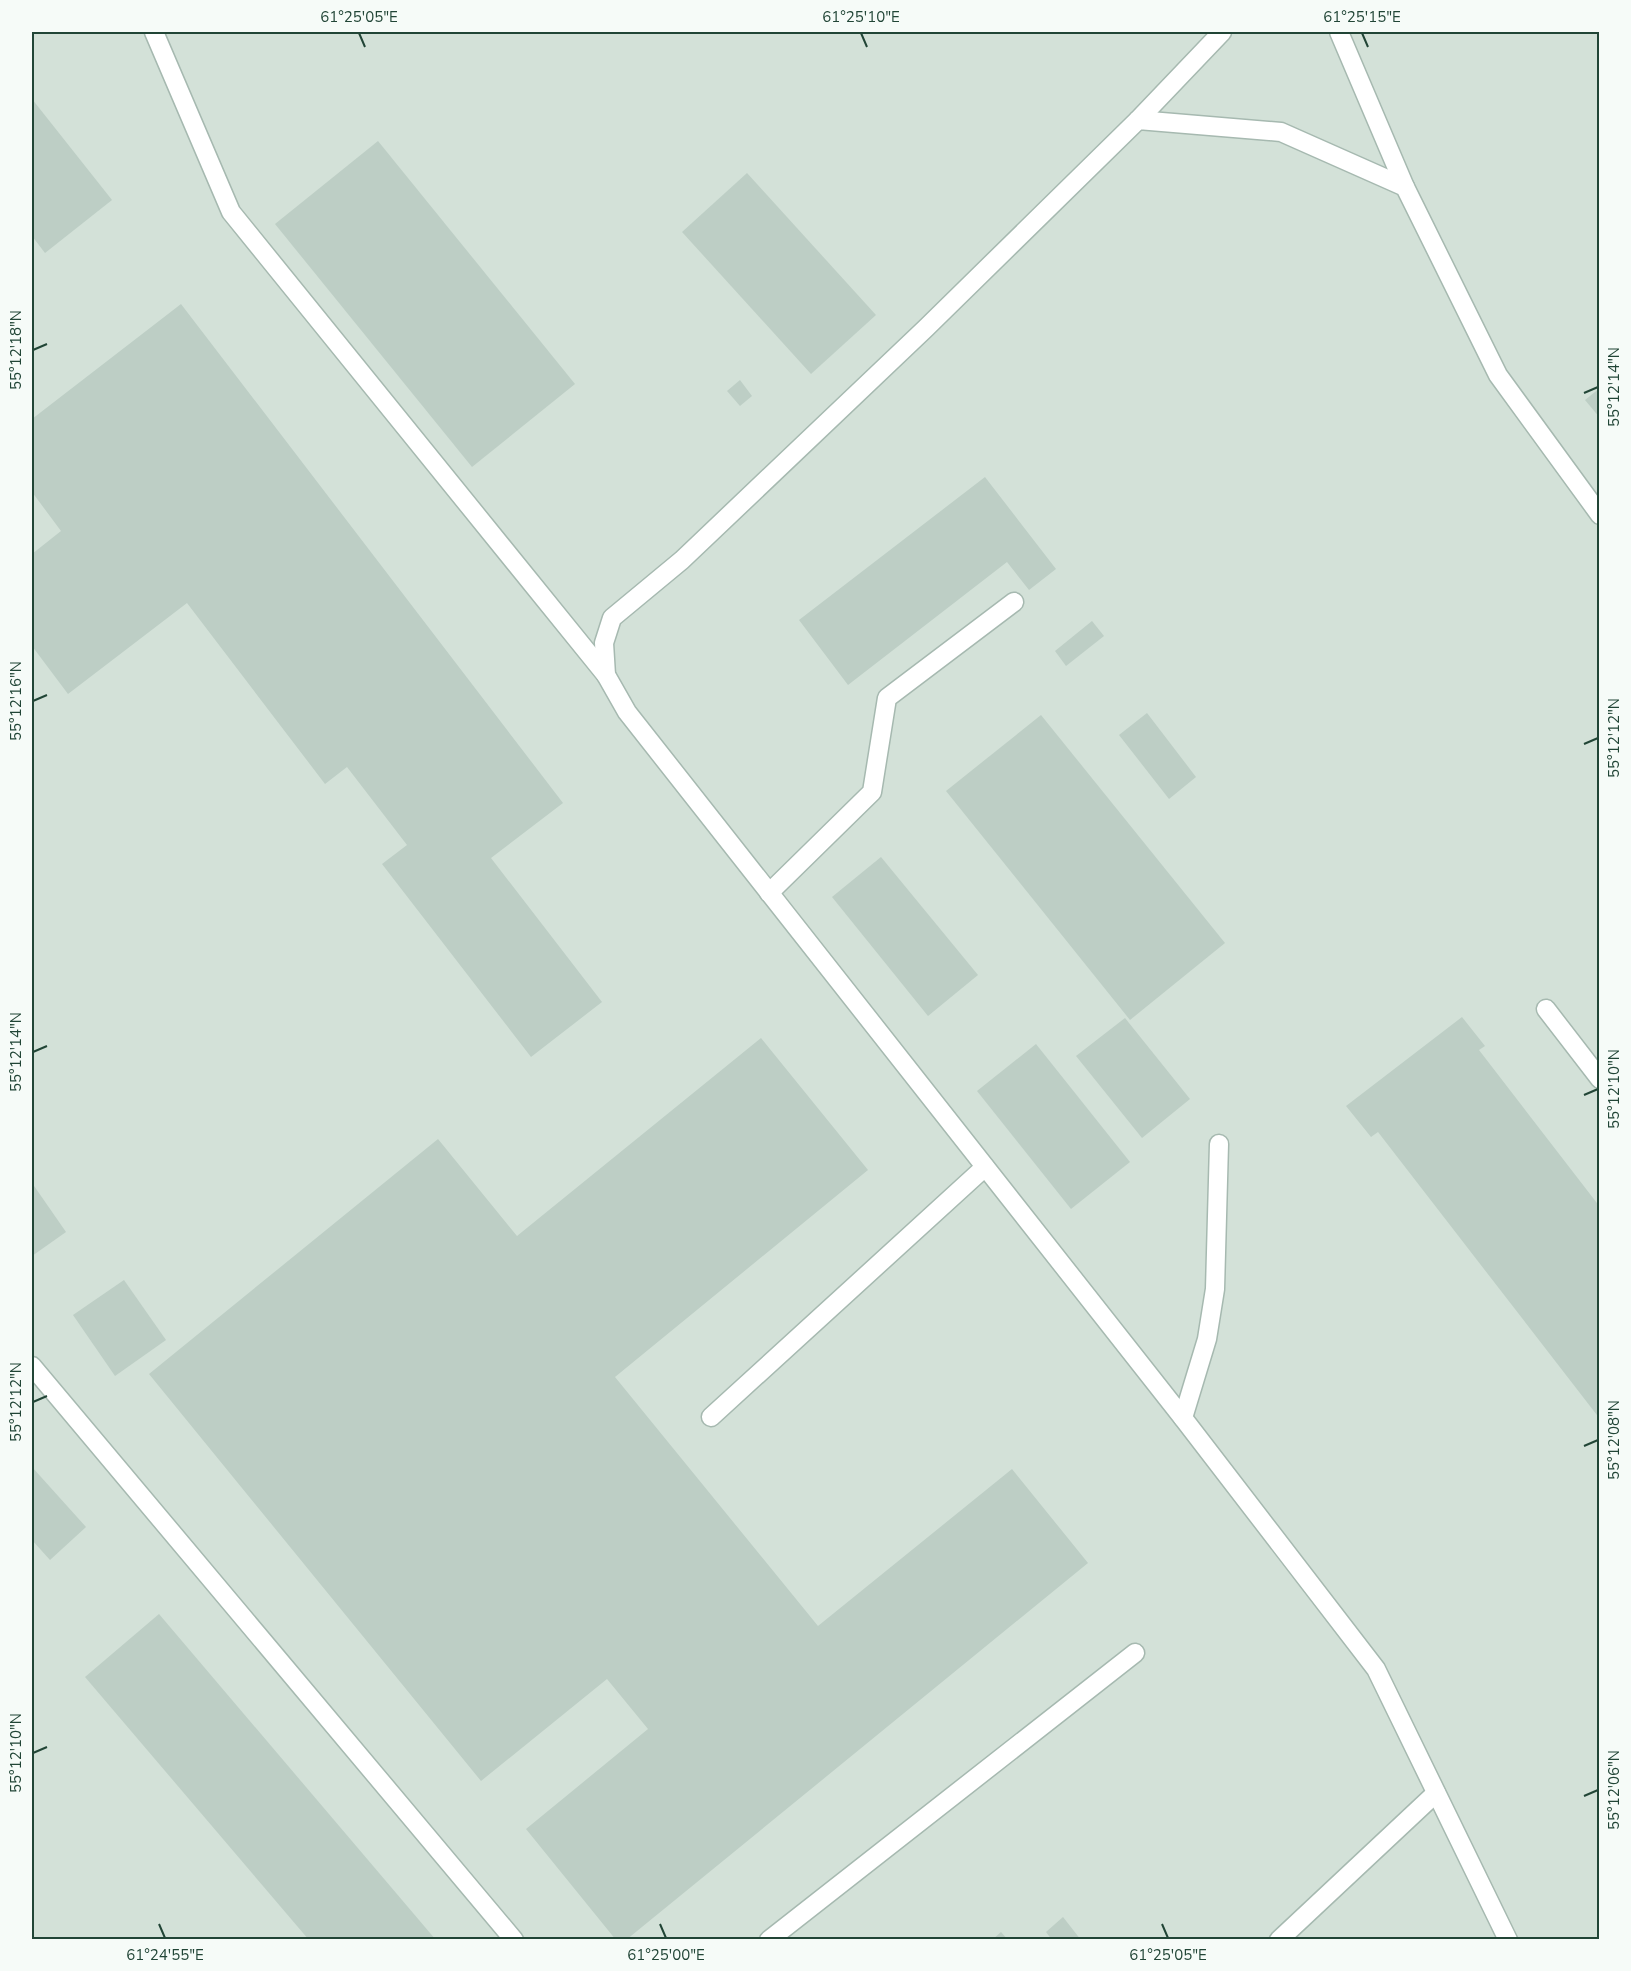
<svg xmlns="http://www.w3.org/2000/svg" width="1631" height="1971" font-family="'Nunito Sans',sans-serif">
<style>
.built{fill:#d3e1d8}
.building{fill:#bdcec5}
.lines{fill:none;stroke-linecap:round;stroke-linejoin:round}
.minor-casing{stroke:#a6b9b0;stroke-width:21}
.minor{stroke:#fff;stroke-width:18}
.ticks{fill:none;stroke:#214536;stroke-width:2}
.neatline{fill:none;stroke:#214536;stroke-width:2}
.ticks-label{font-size:15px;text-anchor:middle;fill:#214536}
</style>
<rect width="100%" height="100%" fill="#e5f0e9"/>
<!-- built -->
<rect class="built" x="32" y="32" width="1567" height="1907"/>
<!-- building -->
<g class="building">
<polygon points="32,99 112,200 45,253 32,236"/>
<polygon points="378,141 575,384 472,467 275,224"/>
<polygon points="747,173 876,315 811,374 682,232"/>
<polygon points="181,304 563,803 491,858 602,1002 531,1057 382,864 407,845 347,767 325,784 187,603 68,694 32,646 32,554 61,531 32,492 32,419"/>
<polygon points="740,380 752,396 740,406 727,391"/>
<polygon points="1600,388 1600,418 1585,400"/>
<polygon points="985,477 1056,569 1029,590 1007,562 848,685 799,620"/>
<polygon points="1092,621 1104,636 1066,666 1055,651"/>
<polygon points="1147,713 1196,777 1169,799 1119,735"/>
<polygon points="1041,715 1225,943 1130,1020 946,791"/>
<polygon points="881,857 978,975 928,1016 832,897"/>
<polygon points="1462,1017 1485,1046 1479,1050 1600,1207 1600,1419 1378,1132 1371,1137 1346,1106"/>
<polygon points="1125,1018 1190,1099 1142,1138 1076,1056"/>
<polygon points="761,1038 868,1170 615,1377 818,1626 1012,1469 1088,1563 626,1940 616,1940 526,1829 648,1729 607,1679 481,1781 149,1374 438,1139 517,1236"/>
<polygon points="1036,1044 1130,1162 1071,1209 977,1091"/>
<polygon points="32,1183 66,1232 32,1256"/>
<polygon points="124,1280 166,1340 115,1376 73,1315"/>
<polygon points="32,1467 86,1527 50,1560 32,1540"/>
<polygon points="159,1614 436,1940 309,1940 85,1677"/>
<polygon points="1063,1917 1081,1940 1052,1940 1046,1932"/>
<polygon points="1001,1932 1008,1940 992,1940"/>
</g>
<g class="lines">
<defs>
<g id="minor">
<polyline points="154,32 231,212 606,675"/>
<polyline points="1339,32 1405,187"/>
<polyline points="1138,120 1222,32"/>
<polyline points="769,893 872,792 887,698 1014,602"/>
<polyline points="1546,1009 1600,1079"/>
<polyline points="32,1366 514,1940"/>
<polyline points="711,1417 985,1167"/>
<polyline points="1183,1418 1207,1339 1215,1289 1219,1144"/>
<polyline points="769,1940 1135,1653"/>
<polyline points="1279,1940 1436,1793"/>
<polyline points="1508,1940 1376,1669 1183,1418 627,712 606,675 604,643 612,618 682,560 926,328 1138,120 1281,132 1405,187 1498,375 1600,515"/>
</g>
</defs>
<!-- minor casing -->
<use href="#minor" class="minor-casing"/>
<!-- minor -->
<use href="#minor" class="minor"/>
</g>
<!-- ticks -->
<path class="ticks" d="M359,33L365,47M861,33L867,47M1362,33L1368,47M33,350L47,344M1584,393L1598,387M33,701L47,695M1584,744L1598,738M33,1052L47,1046M1584,1095L1598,1089M33,1402L47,1396M1584,1446L1598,1440M33,1753L47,1747M1584,1796L1598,1790M159,1924L165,1938M660,1924L666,1938M1162,1924L1168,1938"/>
<!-- border -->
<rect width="1631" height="1971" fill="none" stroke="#f6fbf8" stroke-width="66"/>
<rect x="33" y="33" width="1565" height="1905" class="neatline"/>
<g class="ticks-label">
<text x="359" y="22">61°25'05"E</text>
<text x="861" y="22">61°25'10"E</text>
<text x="1362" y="22">61°25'15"E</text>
<text transform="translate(16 350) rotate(-90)" y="5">55°12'18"N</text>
<text transform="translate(1614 387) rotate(-90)" y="5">55°12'14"N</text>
<text transform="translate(16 701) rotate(-90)" y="5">55°12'16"N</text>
<text transform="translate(1614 738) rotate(-90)" y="5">55°12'12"N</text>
<text transform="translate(16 1052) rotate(-90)" y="5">55°12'14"N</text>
<text transform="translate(1614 1089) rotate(-90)" y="5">55°12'10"N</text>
<text transform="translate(16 1402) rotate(-90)" y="5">55°12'12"N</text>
<text transform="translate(1614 1440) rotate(-90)" y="5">55°12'08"N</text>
<text transform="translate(16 1753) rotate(-90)" y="5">55°12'10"N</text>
<text transform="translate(1614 1790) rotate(-90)" y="5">55°12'06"N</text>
<text x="165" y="1960">61°24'55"E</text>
<text x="666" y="1960">61°25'00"E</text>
<text x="1168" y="1960">61°25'05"E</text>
</g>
</svg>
